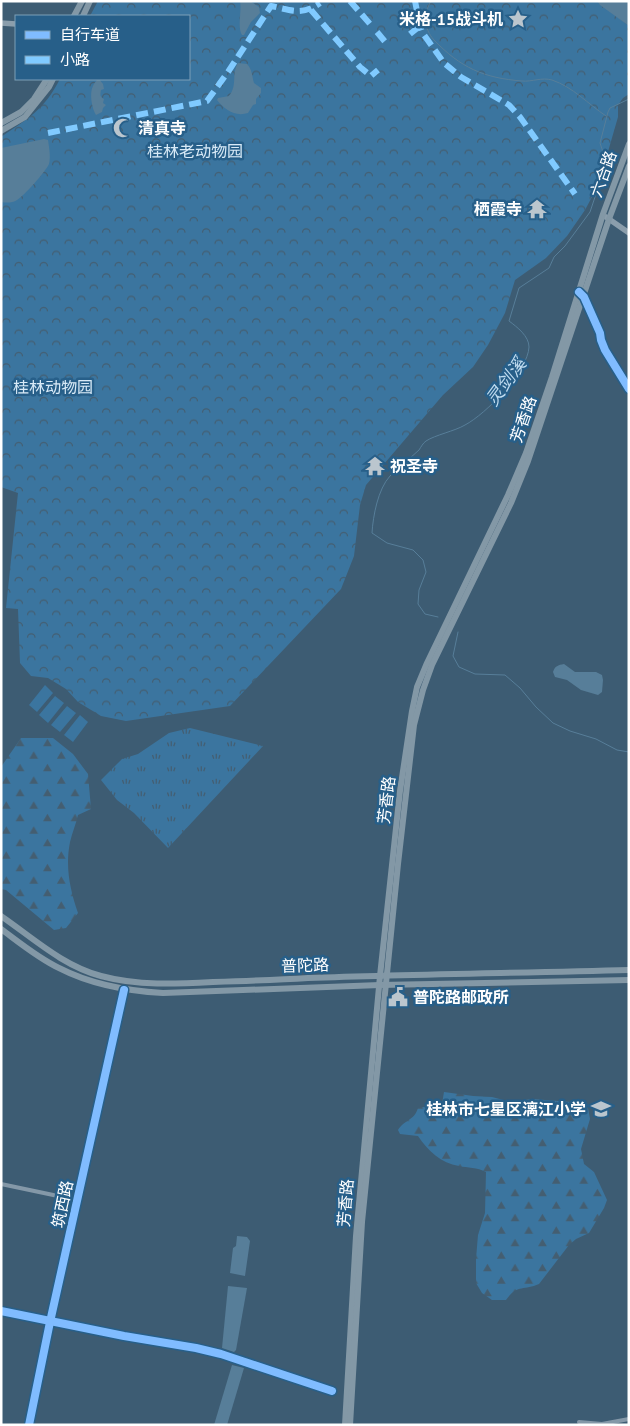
<svg xmlns="http://www.w3.org/2000/svg" width="630" height="1426" font-family="'PT Sans','Noto Sans SC',sans-serif">
<style>
.grass{fill:url(#grass-tufts)}
.forest{fill:url(#forest-firs)}
.park{fill:url(#park-crowns)}
.pitch{fill:#3b759f}
.water{fill:#577e99}
.lines{fill:none;stroke-linecap:round;stroke-linejoin:round}
.stream{stroke:#577e99;stroke-width:1}
.street{stroke:#8498a8;stroke-width:4}
.secondary{stroke:#8b9eac;stroke-width:5.5}
.primary{stroke:#8398a6;stroke-width:6}
.quiet{stroke:#80caff;stroke-width:6;stroke-dasharray:12 6;stroke-linecap:butt}
.cycleway-casing{stroke:#275f89;stroke-width:11}
.cycleway{stroke:#80bcff;stroke-width:8}
.labels{text-anchor:middle;stroke-width:5;stroke-linejoin:round;paint-order:stroke}
.poi-label{font-size:16px;font-weight:bold;fill:#fff;stroke:#275f89;text-anchor:end}
.park-label{font-size:16px;fill:#d8eaf7;stroke:#275f89}
.street-label{font-size:16px;fill:#fff;stroke:#275f89}
.water-label{font-size:18px;font-style:italic;fill:#c0dcf0;stroke:#275f89}
</style>
<defs>
<pattern id="grass-tufts" width="24" height="20" patternUnits="userSpaceOnUse" patternTransform="scale(1.25)"><rect width="24" height="20" fill="#3b759f"/><path d="M3 7l-1-3M5 7V3M7 7l1-3M15 17l-1-3M17 17v-4M19 17l1-3" fill="none" stroke="#445e71"/></pattern>
<pattern id="forest-firs" width="22" height="20" patternUnits="userSpaceOnUse" patternTransform="scale(1.25)"><rect width="22" height="20" fill="#3b759f"/><path d="M5 1l3.5 6h-7zM16 11l3.5 6h-7z" fill="#445e71"/></pattern>
<pattern id="park-crowns" width="20" height="18" patternUnits="userSpaceOnUse" patternTransform="scale(1.25)"><rect width="20" height="18" fill="#3b759f"/><path d="M2 6a3 3 0 1 1 6 0M12 15a3 3 0 1 1 6 0" fill="none" stroke="#445e71"/></pattern>
</defs>
<rect width="100%" height="100%" fill="#3d5c73"/>
<!-- grass -->
<polygon class="grass" points="190,728 263,746 168,848 134,813 117,800 101,780 122,759 138,754 169,733"/>
<!-- forest -->
<g class="forest">
<path d="M21,738H53L73,754L88,774L91,809L78,815C76,824 72,833 70,842C65,867 70,890 78,913L66,928L54,930L6,890L1,889V767Z"/>
<path d="M444,1092L473,1096L492,1097L511,1102L532,1099L571,1102L581,1103L588,1108L590,1119L581,1149L584,1164L594,1172L607,1200L604,1208L589,1233L576,1239L569,1245L539,1284C523,1291 517,1284 506,1300H492L482,1293L476,1283V1259L478,1235L485,1213L486,1172C477,1167 468,1168 459,1166C441,1163 428,1151 418,1136L400,1134L398,1130C405,1119 414,1121 418,1108C426,1106 434,1107 442,1104Z"/>
</g>
<!-- park -->
<path class="park" d="M98,1H597L629,26V94L623,98L618,105V117L605,162L593,195L585,210L567,236L546,258L515,280L505,313L488,345L473,367L443,395L366,485L360,505L354,556L341,589L230,706L126,721L101,716L78,702L66,689L48,678L31,676L20,663L18,609L6,608L18,493L1,487V137C29,118 44,110 60,79H189V16H90Z"/>
<!-- pitch -->
<g class="pitch">
<polygon points="45,685 53,693 37,712 29,705"/>
<polygon points="55,696 64,703 48,723 39,715"/>
<polygon points="67,706 76,713 60,732 51,725"/>
<polygon points="80,715 88,722 73,742 64,735"/>
</g>
<!-- water -->
<g class="water">
<path d="M240,1H250L259,7L260,13L251,22L244,35H242C237,27 242,11 240,1Z"/>
<polygon points="597,1 629,1 629,26 600,5"/>
<path d="M238,63L247,64C252,69 252,76 254,83L261,88V93L256,99V104L253,105L248,113C235,117 225,110 217,100L218,98L229,96C238,85 231,74 238,63Z"/>
<path d="M98,79H99L103,84L104,89L101,90C100,95 100,97 104,99L103,103L106,105L103,108L102,112L96,115C92,109 89,93 93,86C94,83 96,81 98,79Z"/>
<path d="M44,139L48,140C49,147 51,157 49,164C46,171 24,196 17,200C13,203 6,203 1,202V148Z"/>
<path d="M564,664L575,672H596L602,675L603,680L602,692L598,695L581,690L567,680L555,677L553,672C555,666 558,665 564,664Z"/>
<polygon points="237,1236 247,1237 250,1241 245,1276 230,1273 233,1248 236,1246"/>
<polygon points="228,1286 247,1288 236,1350 234,1352 222,1348"/>
<polygon points="232,1365 244,1368 227,1425 214,1425"/>
</g>
<g class="lines">
<!-- stream -->
<g class="stream">
<path d="M431,1C423,14 424,29 434,40C461,68 484,78 522,81C532,82 542,77 552,80C573,87 588,104 606,116"/>
<path d="M438,617L425,614L418,604L419,590L426,572L423,560L413,550L387,543L372,533C373,516 378,489 390,476C398,466 410,459 419,450C421,447 423,443 426,441C435,435 455,431 465,425C486,414 528,371 529,347C529,336 517,327 509,321L519,288L549,268L554,257L565,246L590,212L605,167V158L600,143L608,112L610,108L629,99"/>
<polyline points="458,632 453,656 459,667 475,674 505,675 520,688 536,707 553,723 570,731 596,739 617,750 629,752"/>
</g>
<!-- street -->
<g class="street">
<polyline points="1,1184 77,1200"/>
<polyline points="1,1311 124,1336 196,1348 221,1354 332,1391"/>
<polyline points="579,1422 602,1424 629,1419"/>
<polyline points="29,1425 50,1322 124,990"/>
</g>
<!-- secondary -->
<g class="secondary">
<polyline points="1,23 16,24"/>
<polyline points="606,217 629,233"/>
<polyline points="582,295 600,333 601,340 605,350 629,389"/>
</g>
<!-- primary -->
<g class="primary">
<polyline points="74,16 82,1"/>
<polyline points="83,16 90,1"/>
<polyline points="1,123 21,112 34,99 47,79"/>
<polyline points="1,131 25,117 49,87 53,79"/>
<path d="M1,916C33,938 63,966 101,976C138,986 176,984 213,982C245,981 276,980 308,978C415,974 522,973 629,970"/>
<path d="M1,929C20,943 38,958 59,968C92,985 127,991 163,993L380,985L629,980"/>
<polyline points="345,1425 356,1236 380,976 400,791 412,711 417,687 427,663 508,495 526,453 552,377 603,214 629,144"/>
<polyline points="350,1425 362,1222 398,864 414,725 423,690 432,665 511,503 528,461 609,219 629,166"/>
</g>
<!-- quiet -->
<g class="quiet">
<polyline points="350,1 370,24"/>
<polyline points="415,1 420,26 422,32 444,63 461,77 509,105 520,117 575,194"/>
<polyline points="311,10 360,67 371,76 378,70"/>
<polyline points="377,32 387,44"/>
<polyline points="410,34 420,26"/>
<path d="M48,133L207,101L228,72L271,6C291,10 302,16 320,3"/>
</g>
<defs>
<g id="cycleway">
<polyline points="579,292 584,297 600,333 601,340 605,350 629,389"/>
<polyline points="1,1311 124,1336 196,1348 221,1354 332,1391"/>
<polyline points="29,1425 50,1322 124,990"/>
</g>
</defs>
<!-- cycleway casing -->
<use href="#cycleway" class="cycleway-casing"/>
<!-- cycleway -->
<use href="#cycleway" class="cycleway"/>
</g>
<!-- icons -->
<defs>
<symbol id="sight-bare" viewBox="-9 -9 18 18"><path d="M0-6L1.8-2.2L6-1.7L2.9 1.2L3.7 5.4L0 3.3L-3.7 5.4L-2.9 1.2L-6-1.7L-1.8-2.2Z" fill="#bbc6ce" stroke="#275f89" stroke-width="2.5" paint-order="stroke"/></symbol>
<symbol id="mosque-bare" viewBox="-9 -9 18 18"><path d="M3.5-4.9A6 6 0 1 0 3.5 4.9A5 5 0 1 1 3.5-4.9Z" fill="#bbc6ce" stroke="#275f89" stroke-width="2.5" paint-order="stroke"/></symbol>
<symbol id="temple-bare" viewBox="-9 -9 18 18"><path d="M0-6L5-2H3V0L6.5 2.5H4V6H1.5V3h-3V6H-4V2.5H-6.5L-3 0V-2H-5Z" fill="#bbc6ce" stroke="#275f89" stroke-width="2.5" paint-order="stroke"/></symbol>
<symbol id="civic-bare" viewBox="-9 -9 18 18"><path d="M-.6-6.5H3V-4.5H.6V-3L4-1V1h2V6H-6V1h2V-1L-.6-3ZM-1.2 2.5V6h2.4V2.5Z" fill="#bbc6ce" stroke="#275f89" stroke-width="2.5" paint-order="stroke"/></symbol>
<symbol id="school-bare" viewBox="-9 -9 18 18"><path d="M0-5L7-2L0 1L-7-2ZM-4 1L0 2.5L4 1V4Q0 6-4 4Z" fill="#bbc6ce" stroke="#275f89" stroke-width="2.5" paint-order="stroke"/></symbol>
</defs>
<g fill-rule="evenodd">
<use href="#sight-bare" x="504" y="5" width="28" height="28"/>
<use href="#mosque-bare" x="109" y="114" width="28" height="28"/>
<use href="#temple-bare" x="523" y="195" width="28" height="28"/>
<use href="#temple-bare" x="361" y="452" width="28" height="28"/>
<use href="#civic-bare" x="384" y="983" width="28" height="28"/>
<use href="#school-bare" x="587" y="1095" width="28" height="28"/>
</g>
<g class="labels">
<!-- poi labels -->
<g class="poi-label">
<text x="503" y="25">米格-15战斗机</text>
<text x="138" y="134" text-anchor="start">清真寺</text>
<text x="522" y="215">栖霞寺</text>
<text x="390" y="472" text-anchor="start">祝圣寺</text>
<text x="413" y="1003" text-anchor="start">普陀路邮政所</text>
<text x="586" y="1115">桂林市七星区漓江小学</text>
</g>
<!-- park labels -->
<g class="park-label">
<text x="195" y="157">桂林老动物园</text>
<text x="53" y="393">桂林动物园</text>
</g>
<!-- street labels -->
<g class="street-label">
<text transform="translate(603 174) rotate(-70)" y="6">六合路</text>
<text transform="translate(523 419) rotate(-71)" y="6">芳香路</text>
<text transform="translate(386 800) rotate(-83)" y="6">芳香路</text>
<text transform="translate(305 965) rotate(-2)" y="6">普陀路</text>
<text transform="translate(345 1203) rotate(-85)" y="6">芳香路</text>
<text transform="translate(62 1204) rotate(-78)" y="6">筑西路</text>
</g>
<!-- water labels -->
<g class="water-label">
<text transform="translate(506 382) rotate(-54)" y="6">灵剑溪</text>
</g>
</g>
<!-- border -->
<rect width="630" height="1426" fill="none" stroke="#ffffff" stroke-width="5"/>
<!-- legend -->
<rect x="15" y="15" width="175" height="65" fill="#275f89" stroke="#7d9fb8"/>
<rect x="25" y="31" width="25" height="8" fill="#80bcff" stroke="#7d9fb8"/>
<text x="60" y="40" font-size="15" fill="#ffffff">自行车道</text>
<rect x="25" y="56" width="25" height="8" fill="#80caff" stroke="#7d9fb8"/>
<text x="60" y="65" font-size="15" fill="#ffffff">小路</text>
</svg>
